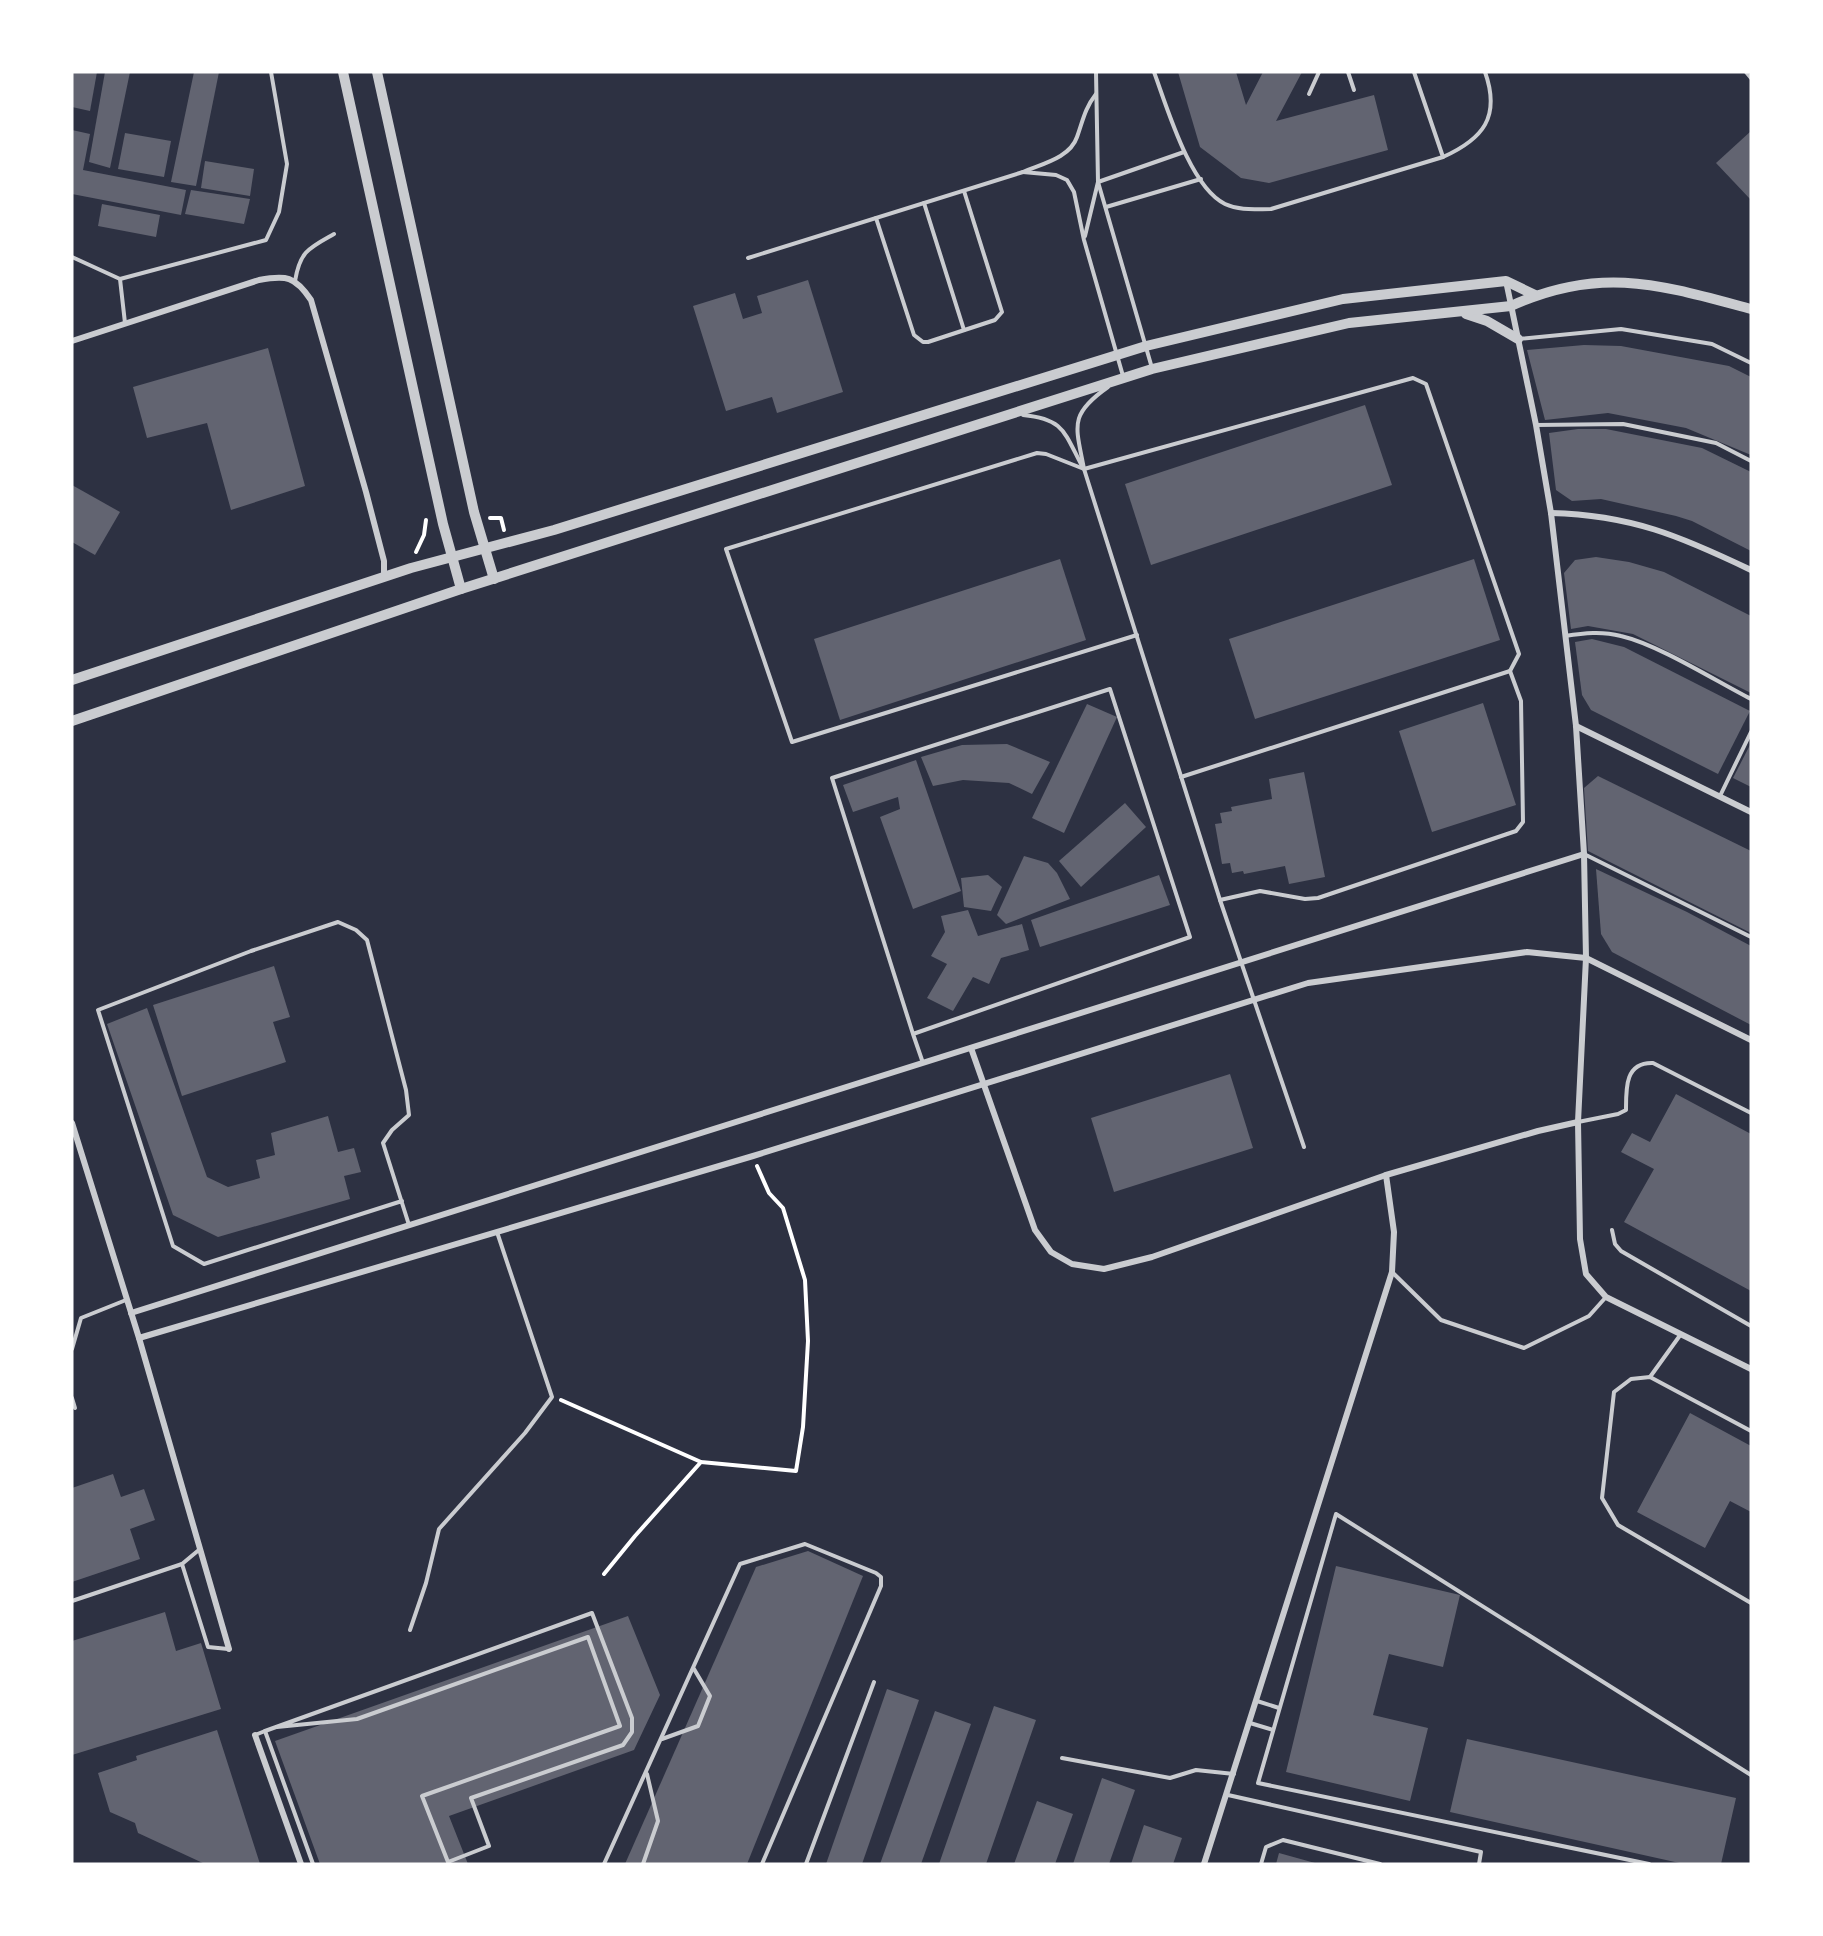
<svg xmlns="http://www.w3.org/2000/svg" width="1823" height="1936" font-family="'Exo 2',sans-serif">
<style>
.building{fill:#626471}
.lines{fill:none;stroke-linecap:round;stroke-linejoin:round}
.path{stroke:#fff;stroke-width:4}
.service{stroke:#caccd0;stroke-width:4}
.minor{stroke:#caccd0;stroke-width:6}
.tertiary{stroke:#caccd0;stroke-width:10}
</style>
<rect width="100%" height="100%" fill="#2d3142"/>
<!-- building -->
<g class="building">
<polygon points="72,72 97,72 90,111 72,107"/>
<polygon points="105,72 130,72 110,168 89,162"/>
<polygon points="194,72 219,72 196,186 171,182"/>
<polygon points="1178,72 1236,72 1246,105 1263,72 1302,72 1276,121 1374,95 1388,150 1269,183 1241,178 1200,147"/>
<polygon points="72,130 90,134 83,170 186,190 181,215 72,194"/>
<polygon points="1751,131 1751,200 1716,163"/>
<polygon points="125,133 171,141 164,177 118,169"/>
<polygon points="205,161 254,169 250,196 201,188"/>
<polygon points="191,190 250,199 244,224 185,214"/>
<polygon points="102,204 160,215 156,237 98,226"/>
<polygon points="808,280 843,392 777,413 772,397 726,411 693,306 735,293 743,319 762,313 757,296"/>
<polygon points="1584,345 1621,346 1729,366 1751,377 1751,455 1686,428 1608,413 1545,420 1527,350"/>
<polygon points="268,348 305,486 231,510 207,423 147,438 133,387"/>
<polygon points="1365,405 1392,485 1151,565 1125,484"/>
<polygon points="1578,429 1606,429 1702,448 1751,472 1751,551 1692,521 1676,516 1601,499 1572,501 1556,490 1549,433"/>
<polygon points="72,485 120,512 95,555 72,542"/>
<polygon points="1596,557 1629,562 1664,572 1751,616 1751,693 1633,634 1588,626 1571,629 1564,573 1575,560"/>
<polygon points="1060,559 1086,640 840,720 814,639"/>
<polygon points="1474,559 1500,640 1255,719 1229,639"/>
<polygon points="1592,639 1624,647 1750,711 1718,774 1591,710 1582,695 1575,642"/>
<polygon points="1483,703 1516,805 1432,832 1399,731"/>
<polygon points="1087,704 1117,717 1064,833 1032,818"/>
<polygon points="1751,743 1751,787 1733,778"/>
<polygon points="1007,744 1050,762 1032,794 1009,783 963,780 933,786 921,757 962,745"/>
<polygon points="916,760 961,891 913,909 880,817 900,809 898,797 853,812 843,785"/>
<polygon points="1304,772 1325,877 1289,884 1285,866 1244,874 1243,871 1232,873 1230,863 1222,864 1215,824 1222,823 1220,813 1232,811 1231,807 1272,799 1269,779"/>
<polygon points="1598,776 1751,851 1751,933 1588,851 1584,788"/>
<polygon points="1125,803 1146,827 1081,887 1059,861"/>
<polygon points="1024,856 1048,863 1057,873 1070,899 1006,924 997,915"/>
<polygon points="1596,869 1687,912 1751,946 1751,1025 1612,952 1601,934"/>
<polygon points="988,875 1002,887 991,911 964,907 961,878"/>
<polygon points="1159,875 1170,905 1040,947 1031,920"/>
<polygon points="968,910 978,936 1022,924 1029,950 1001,958 989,984 973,977 953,1011 927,998 947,964 931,956 945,932 941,916"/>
<polygon points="274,966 290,1017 273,1022 286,1062 182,1096 153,1005"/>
<polygon points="147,1008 207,1177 228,1187 260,1178 256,1160 275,1155 271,1133 328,1116 338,1152 354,1148 361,1172 344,1176 350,1199 218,1237 173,1215 107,1024"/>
<polygon points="1230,1074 1253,1148 1114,1192 1091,1118"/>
<polygon points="1676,1094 1751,1134 1751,1291 1624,1222 1654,1169 1621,1152 1632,1133 1650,1142"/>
<polygon points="1690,1413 1751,1446 1751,1512 1730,1501 1705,1548 1637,1512"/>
<polygon points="113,1474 121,1497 144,1489 155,1520 130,1529 140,1559 72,1582 72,1488"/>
<polygon points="808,1551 863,1576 747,1864 625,1864 756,1567"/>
<polygon points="1336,1566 1460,1595 1443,1667 1389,1654 1373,1715 1428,1728 1410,1801 1286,1772"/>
<polygon points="165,1612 176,1651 201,1643 221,1709 72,1755 72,1641"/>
<polygon points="628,1616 660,1695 634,1750 449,1816 468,1864 320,1864 275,1741"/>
<polygon points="887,1689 919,1700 862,1864 826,1864"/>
<polygon points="994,1706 1036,1720 986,1864 939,1864"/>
<polygon points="935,1711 971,1724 921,1864 880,1864"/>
<polygon points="217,1730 260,1864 205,1864 138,1833 135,1823 110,1812 98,1773 137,1760 136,1756"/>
<polygon points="1467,1739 1736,1798 1721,1864 1684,1864 1450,1812"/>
<polygon points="1102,1778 1135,1790 1109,1864 1073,1864"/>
<polygon points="1037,1801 1073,1814 1055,1864 1014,1864"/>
<polygon points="1144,1825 1182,1838 1173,1864 1131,1864"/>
<polygon points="1279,1853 1315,1863 1315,1864 1276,1864"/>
</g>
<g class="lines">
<!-- path -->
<g class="path">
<polyline points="490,518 501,518 504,530"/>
<polyline points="416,552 424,535 426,520"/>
<polyline points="561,1400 701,1462 796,1471 803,1427 808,1341 805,1280 783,1208 769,1193 757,1166"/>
<polyline points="604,1574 635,1536 701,1462"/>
</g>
<!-- service -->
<g class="service">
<path d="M1154,72C1167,107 1190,187 1225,204C1240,211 1255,209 1271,209L1443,157L1414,72"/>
<polyline points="1348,72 1354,90"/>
<polyline points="1746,72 1751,78"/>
<polyline points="1309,94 1319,72"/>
<path d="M1443,157C1483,139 1501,117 1485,72"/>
<polyline points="1023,172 1056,175 1067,180 1074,192 1084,240 1123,376"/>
<polyline points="1098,182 1152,368"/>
<polyline points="1098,182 1184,152"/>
<polyline points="924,203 964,330"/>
<polyline points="1106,207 1201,179"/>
<polyline points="876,218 914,335 923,342 928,342 995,320 1002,312 964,191"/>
<polyline points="1085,236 1098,182 1096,72"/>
<polyline points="72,257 120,279 125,323"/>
<path d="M748,258L1023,172C1041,164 1070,158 1077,137C1083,120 1085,108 1096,94"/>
<polyline points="120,279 266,240 279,212 287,164 271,72"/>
<path d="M295,281C300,251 309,248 334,234"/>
<polyline points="1518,339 1621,329 1712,344 1751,363"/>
<path d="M1108,387C1068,415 1076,426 1084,469L1220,900L1304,1147"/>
<path d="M1023,415C1064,419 1064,432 1082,466"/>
<polyline points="1536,425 1623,424 1716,443 1751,461"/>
<polyline points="1137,635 792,742 726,549 1037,453 1046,454 1084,469 1413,378 1426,384 1519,654 1510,671 1181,777"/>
<path d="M1565,636C1584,633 1602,631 1621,636C1659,645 1714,680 1751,699"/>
<polyline points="1720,796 1751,732"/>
<polyline points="1584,854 1751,937"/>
<polyline points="1220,900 1260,891 1305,899 1318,898 1516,831 1523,822 1521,701 1510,671"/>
<polyline points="913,1034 1190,937 1110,689 832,778 913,1034 923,1063"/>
<path d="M1578,1122L1618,1114L1626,1110C1626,1088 1625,1062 1653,1063L1751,1113"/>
<polyline points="402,1201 204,1264 173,1246 98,1010 251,951 338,922 356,930 367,940 406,1090 409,1115 392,1130 383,1143 409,1225"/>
<polyline points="1612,1230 1615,1244 1621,1251 1751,1326"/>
<polyline points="1392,1272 1441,1320 1524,1348 1589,1316 1606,1297"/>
<polyline points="72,1349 81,1318 126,1300"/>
<polyline points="1650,1377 1681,1334"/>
<polyline points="72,1398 75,1408"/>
<polyline points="1751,1431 1650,1377 1631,1379 1614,1392 1602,1498 1618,1525 1751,1603"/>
<polyline points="182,1564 208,1647 228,1649"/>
<polyline points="72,1601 182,1564 200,1549"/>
<polyline points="410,1630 426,1583 439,1529 525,1433 552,1397 497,1232"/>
<polyline points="1257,1701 1279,1708"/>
<polyline points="1250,1723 1273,1730"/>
<polyline points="265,1731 313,1864"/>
<polyline points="255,1735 265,1731 592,1613 632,1718 632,1732 623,1745 471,1798 489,1846 448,1862 422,1796 620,1726 588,1637 357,1719 277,1727"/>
<polyline points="662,1739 698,1726 710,1696 694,1669"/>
<polyline points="1062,1758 1170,1778 1196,1770 1234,1774"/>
<polyline points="1228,1795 1481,1852 1479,1864"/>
<polyline points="604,1864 740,1564 805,1544 876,1573 881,1577 881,1586 762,1864"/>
<polyline points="643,1864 658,1821 647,1774"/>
<polyline points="806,1864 874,1682"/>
<polyline points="1261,1864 1266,1847 1283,1840 1380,1864"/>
<polyline points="1649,1864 1258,1783 1336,1514 1751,1775"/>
</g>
<!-- minor -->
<g class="minor">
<polyline points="1506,281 1536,425 1551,513 1576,726 1584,854 1586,958 1578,1122 1580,1239 1586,1274 1606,1297 1751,1369"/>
<path d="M72,341L259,280C286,275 295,276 311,300L366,492L384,561V577"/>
<path d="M1551,513C1631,515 1680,536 1751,570"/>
<polyline points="1576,726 1751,812"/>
<polyline points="971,1048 1035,1230 1051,1252 1072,1264 1104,1269 1152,1257 1386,1175 1538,1131 1578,1122"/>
<polyline points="72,1123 139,1338 229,1649"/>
<polyline points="131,1313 1584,854"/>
<polyline points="139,1338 753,1156 1308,983 1527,952 1586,958 1751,1040"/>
<polyline points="255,1735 301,1864"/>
<polyline points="1204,1864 1392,1272 1394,1232 1386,1175"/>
</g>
<!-- tertiary -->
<g class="tertiary">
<polyline points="343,72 443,524 461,589"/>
<polyline points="377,72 474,512 494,579"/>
<polyline points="1466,314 1487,321 1518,339"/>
<polyline points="72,680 411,568 554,530 1146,346 1343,299 1506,281 1535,295"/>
<path d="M72,721L461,589L1152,369L1349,323L1511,306C1601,265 1661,285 1751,309"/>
</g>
</g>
<!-- border -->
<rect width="1823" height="1936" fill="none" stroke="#ffffff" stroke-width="147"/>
</svg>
